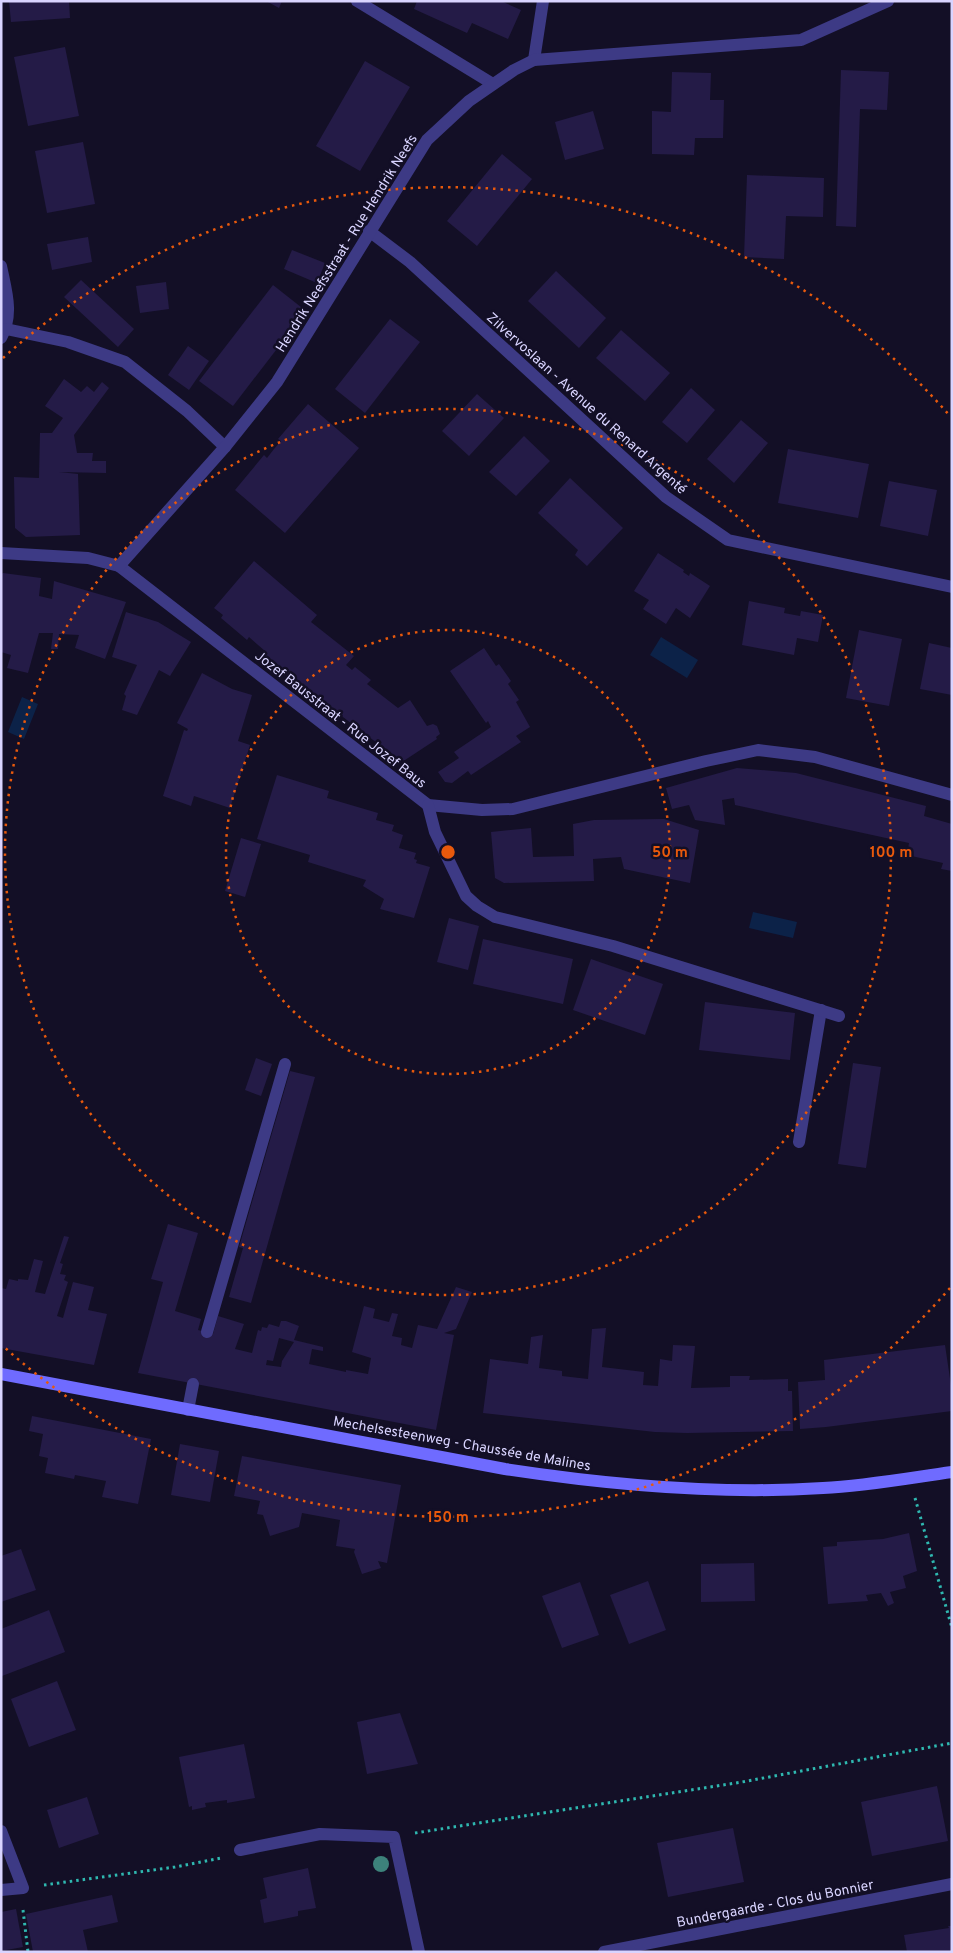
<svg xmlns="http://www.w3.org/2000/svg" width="953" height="1953" font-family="Overpass,sans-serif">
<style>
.water{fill:#0c2248}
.building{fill:#241b47;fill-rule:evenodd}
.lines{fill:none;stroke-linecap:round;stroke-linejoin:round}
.path{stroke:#2fb8b0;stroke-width:3;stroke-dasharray:2.5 4;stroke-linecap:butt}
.service{stroke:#3d3a85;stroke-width:12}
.minor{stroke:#3d3a85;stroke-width:12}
.secondary{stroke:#6f6bff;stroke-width:12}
.tree{fill:#3d827b}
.ring{fill:none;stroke:#e8590c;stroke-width:2.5;stroke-dasharray:2.5 5}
.labels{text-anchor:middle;stroke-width:5;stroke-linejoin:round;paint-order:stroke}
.street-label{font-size:14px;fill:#d9d4ff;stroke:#130f26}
.centre{fill:#e8590c;stroke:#130f26;stroke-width:2.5}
.ring-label{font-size:15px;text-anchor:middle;font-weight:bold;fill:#e8590c;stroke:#130f26;stroke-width:5;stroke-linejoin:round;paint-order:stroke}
</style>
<rect width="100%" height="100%" fill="#130f26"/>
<!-- water -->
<g class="water">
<polygon points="661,637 698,660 687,678 650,655"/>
<polygon points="22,697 38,704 24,739 8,732"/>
<polygon points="753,912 797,922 793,938 749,928"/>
</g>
<!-- building -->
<g class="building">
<polygon points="9,1 69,1 70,18 11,22"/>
<polygon points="266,1 282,1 279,8"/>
<polygon points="417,1 501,1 521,10 508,39 472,23 467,33 414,9"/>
<polygon points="65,47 79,116 28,126 14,57"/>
<polygon points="365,61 410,87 360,171 316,146"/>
<polygon points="841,70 889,72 887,110 860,109 856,227 836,226"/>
<polygon points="672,72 711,73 710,100 724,100 723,138 695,138 694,155 652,154 652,111 671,112"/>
<polygon points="593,111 604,149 565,160 555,122"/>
<polygon points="83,142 95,204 47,213 35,151"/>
<polygon points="502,154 532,179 477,246 447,221"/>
<polygon points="747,175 824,178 823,217 786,216 784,259 744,257"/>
<polygon points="88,237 92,262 52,270 47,244"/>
<polygon points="292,250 325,263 317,283 284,269"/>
<polygon points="556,271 606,318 579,348 528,301"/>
<polygon points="81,280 134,329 118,347 64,297"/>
<polygon points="166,282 169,309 140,313 136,286"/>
<polygon points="273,285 306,311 233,406 199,381"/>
<polygon points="390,319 420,342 365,413 335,389"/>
<polygon points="621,330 670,373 645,401 596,358"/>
<polygon points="188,346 209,361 189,390 168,375"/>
<polygon points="64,379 81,392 87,386 94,392 102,382 109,388 74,435 77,453 93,453 92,461 106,461 106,473 59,472 78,474 80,535 26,537 15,528 14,477 39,478 40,433 52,433 63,418 45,406"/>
<polygon points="691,388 715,410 687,443 662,422"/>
<polygon points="477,394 504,418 469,456 442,431"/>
<polygon points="308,404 359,448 285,533 235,490 264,455 267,458 274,449 281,441 278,439"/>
<polygon points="741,420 768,443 734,483 707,459"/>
<polygon points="524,436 550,461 516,496 489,472"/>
<polygon points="788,449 869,464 858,518 778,503"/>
<polygon points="570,478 623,528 587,566 575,555 578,550 538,513"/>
<polygon points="889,481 937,490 928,536 880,526"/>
<polygon points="658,553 684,570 683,572 689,576 690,573 710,586 690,618 676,608 666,624 643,609 649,600 634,591"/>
<polygon points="254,561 317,615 311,622 354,656 346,665 352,670 355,667 371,680 367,684 398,708 410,700 427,726 433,724 437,726 440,734 436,737 437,739 402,762 276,666 263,654 265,651 249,637 247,640 221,618 223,615 214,608"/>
<polygon points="3,573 41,578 39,596 52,599 54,581 126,602 105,659 75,648 79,635 59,634 58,649 51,649 53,633 39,633 28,673 7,668 11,655 1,652 1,575"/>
<polygon points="749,601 785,608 784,613 800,616 801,611 823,615 818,642 797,638 794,655 742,645"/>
<polygon points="126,612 158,622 191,642 170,676 159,670 137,715 122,710 126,696 124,694 137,665 112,657"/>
<polygon points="859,630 902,639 889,706 846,698"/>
<polygon points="929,643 952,648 952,695 920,689"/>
<polygon points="484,648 496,666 499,664 511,681 508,684 519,700 516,702 530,727 516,736 521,742 471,775 468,771 452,783 445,782 438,772 459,758 454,752 491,727 488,721 486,723 450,671"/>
<polygon points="202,673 232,689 252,695 238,741 250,745 230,808 194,796 191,806 163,796 184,730 187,731 188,729 177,723"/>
<polygon points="737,768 796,773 926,806 924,816 952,824 952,871 941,869 943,863 907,855 909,843 735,805 734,798 722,800 725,825 695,820 689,805 672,809 666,788"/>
<polygon points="277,775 329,791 327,798 378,813 376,820 394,825 392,831 403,835 399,848 416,853 414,859 417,860 416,863 430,867 414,918 380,909 384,899 363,886 366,880 308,862 310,855 257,839"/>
<polygon points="664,819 699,830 690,883 624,869 621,857 593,859 594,881 504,883 495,878 491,832 531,828 533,857 574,856 573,824 594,820"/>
<polygon points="241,838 261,844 245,897 225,891"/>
<polygon points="449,918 479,926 468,970 437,962"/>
<polygon points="483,939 573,959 563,1004 473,984"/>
<polygon points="591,959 663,984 645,1035 573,1010"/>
<polygon points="705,1002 795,1013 790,1060 699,1050"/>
<polygon points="256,1058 272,1064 261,1096 245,1090"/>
<polygon points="853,1063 881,1067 866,1168 838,1164"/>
<polygon points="290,1071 315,1077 251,1303 229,1297 243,1248 239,1247"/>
<path d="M168,1224L198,1233L175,1311L201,1319L198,1330L213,1334L218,1316L244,1324L235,1349L252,1353L258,1330L261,1331L262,1327L267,1328L269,1324L279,1327L281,1321H286L299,1326L294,1340L323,1347V1351L312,1349L309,1364L346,1372V1370L368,1374L371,1358L352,1352L364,1306L375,1309L373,1318L389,1322L392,1313L398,1314L392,1336L402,1338L401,1345L412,1348L418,1325L437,1329L456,1287L472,1292L456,1329L444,1333L454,1335L436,1430L138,1373L163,1282L151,1279ZM279,1338L294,1342L282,1361L281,1367L266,1365L267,1360L273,1361Z"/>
<polygon points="64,1236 69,1237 60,1263 63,1264 60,1274 66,1275 64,1280 68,1282 57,1316 63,1318 73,1282 94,1287 88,1310 107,1314 94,1365 1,1348 1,1288 6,1289 9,1279 18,1281 18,1279 28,1280 34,1259 43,1261 35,1292 45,1294"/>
<polygon points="606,1328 602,1367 644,1372 643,1385 658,1386 660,1359 672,1361 673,1345 695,1346 691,1388 730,1387 730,1376 750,1376 749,1380 788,1379 788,1391 792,1391 793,1431 687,1433 655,1432 483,1413 490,1359 528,1364 531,1337 543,1335 539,1368 562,1371 562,1376 588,1379 592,1329"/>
<polygon points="945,1345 952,1392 952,1411 826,1427 800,1429 798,1382 825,1380 824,1360"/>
<polygon points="32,1416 151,1439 138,1504 102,1497 106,1481 75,1475 74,1479 45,1473 48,1458 39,1456 43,1434 29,1431"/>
<polygon points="180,1444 219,1451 210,1502 171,1495"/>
<polygon points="242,1456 401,1485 387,1563 378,1561 381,1568 362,1574 354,1552 355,1549 336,1546 340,1520 302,1513 299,1527 270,1536 263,1515 257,1514 260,1501 234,1496"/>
<polygon points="909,1533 917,1571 903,1576 906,1588 890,1592 894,1603 888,1606 881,1593 866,1595 868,1601 828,1604 823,1547 837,1546 837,1542 883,1539"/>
<polygon points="21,1549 36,1590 1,1602 1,1556"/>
<polygon points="754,1563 755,1601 701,1602 701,1564"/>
<polygon points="648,1581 666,1630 629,1644 610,1595"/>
<polygon points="580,1582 599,1635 562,1648 542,1596"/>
<polygon points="49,1610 65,1652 2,1676 1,1629"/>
<polygon points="57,1681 76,1730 29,1747 11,1699"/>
<polygon points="400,1713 418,1764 367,1774 357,1722"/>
<polygon points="244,1744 255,1798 227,1803 227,1800 205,1803 206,1807 192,1810 192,1806 189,1807 179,1757"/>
<polygon points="937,1786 948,1841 872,1856 861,1802"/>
<polygon points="87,1797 99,1834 59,1848 47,1810"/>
<polygon points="733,1828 744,1882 668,1897 657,1843"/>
<polygon points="308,1868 316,1908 298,1911 298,1916 264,1923 260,1900 267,1898 263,1878"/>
<polygon points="112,1895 118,1922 83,1930 88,1952 33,1952 26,1914"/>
<polygon points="16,1909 23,1947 1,1951 1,1912"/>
<polygon points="948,1926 952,1926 952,1952 907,1952 904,1935 949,1928"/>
</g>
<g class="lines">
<!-- path -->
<g class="path">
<polyline points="915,1498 952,1628"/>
<polyline points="415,1833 742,1782 952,1743"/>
<polyline points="44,1885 175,1867 221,1858"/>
<polyline points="23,1910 28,1952"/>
</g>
<!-- service -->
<g class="service">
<polyline points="357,1 493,84"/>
<polyline points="799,1142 821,1010"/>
<polyline points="207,1332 285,1064"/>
<polyline points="188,1410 193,1384"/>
</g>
<!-- minor -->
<g class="minor">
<polyline points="534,60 543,1"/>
<polyline points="369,231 410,262 666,497 728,540 952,587"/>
<path d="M1,266C6,291 14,314 1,338"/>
<polyline points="6,329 68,342 125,362 187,411 225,447"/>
<polyline points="1,553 88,558 119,566 428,805 482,810 513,809 706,761 758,750 815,757 952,795"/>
<polyline points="119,566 225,447 277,382 427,140 469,101 514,70 534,60 801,40 888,1"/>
<polyline points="428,805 435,832 466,896 477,906 495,917 613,946 839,1016"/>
<polyline points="1,1831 23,1888 1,1890"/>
<polyline points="240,1850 320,1834 394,1837 419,1952"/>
<polyline points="604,1952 952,1884"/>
</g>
<!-- secondary -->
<path class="secondary" d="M1,1374L505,1469C610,1485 717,1495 823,1488C866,1486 909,1478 952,1472"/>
</g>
<!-- trees -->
<circle class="tree" cx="381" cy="1864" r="8"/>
<!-- distance rings -->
<g class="ring">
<circle cx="448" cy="852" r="222"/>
<circle cx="448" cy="852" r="443"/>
<path d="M950 1288A665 665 0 0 1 3 1346M3 358A665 665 0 0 1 950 416"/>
</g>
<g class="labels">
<!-- street labels -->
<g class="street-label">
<text transform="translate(346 243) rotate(-58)" y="5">Hendrik Neefsstraat - Rue Hendrik Neefs</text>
<text transform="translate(587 403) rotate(42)" y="5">Zilvervoslaan - Avenue du Renard Argenté</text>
<text transform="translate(341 719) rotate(38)" y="5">Jozef Bausstraat - Rue Jozef Baus</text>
<text transform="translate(462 1443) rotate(10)" y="5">Mechelsesteenweg - Chaussée de Malines</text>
<text transform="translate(775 1903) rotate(-11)" y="5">Bundergaarde - Clos du Bonnier</text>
</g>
</g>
<circle cx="448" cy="852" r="8" class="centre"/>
<g class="ring-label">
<text x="670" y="857">50 m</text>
<text x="891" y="857">100 m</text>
<text x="448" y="1522">150 m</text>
</g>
<!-- border -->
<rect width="953" height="1953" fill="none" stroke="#d9d4ff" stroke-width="5"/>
</svg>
